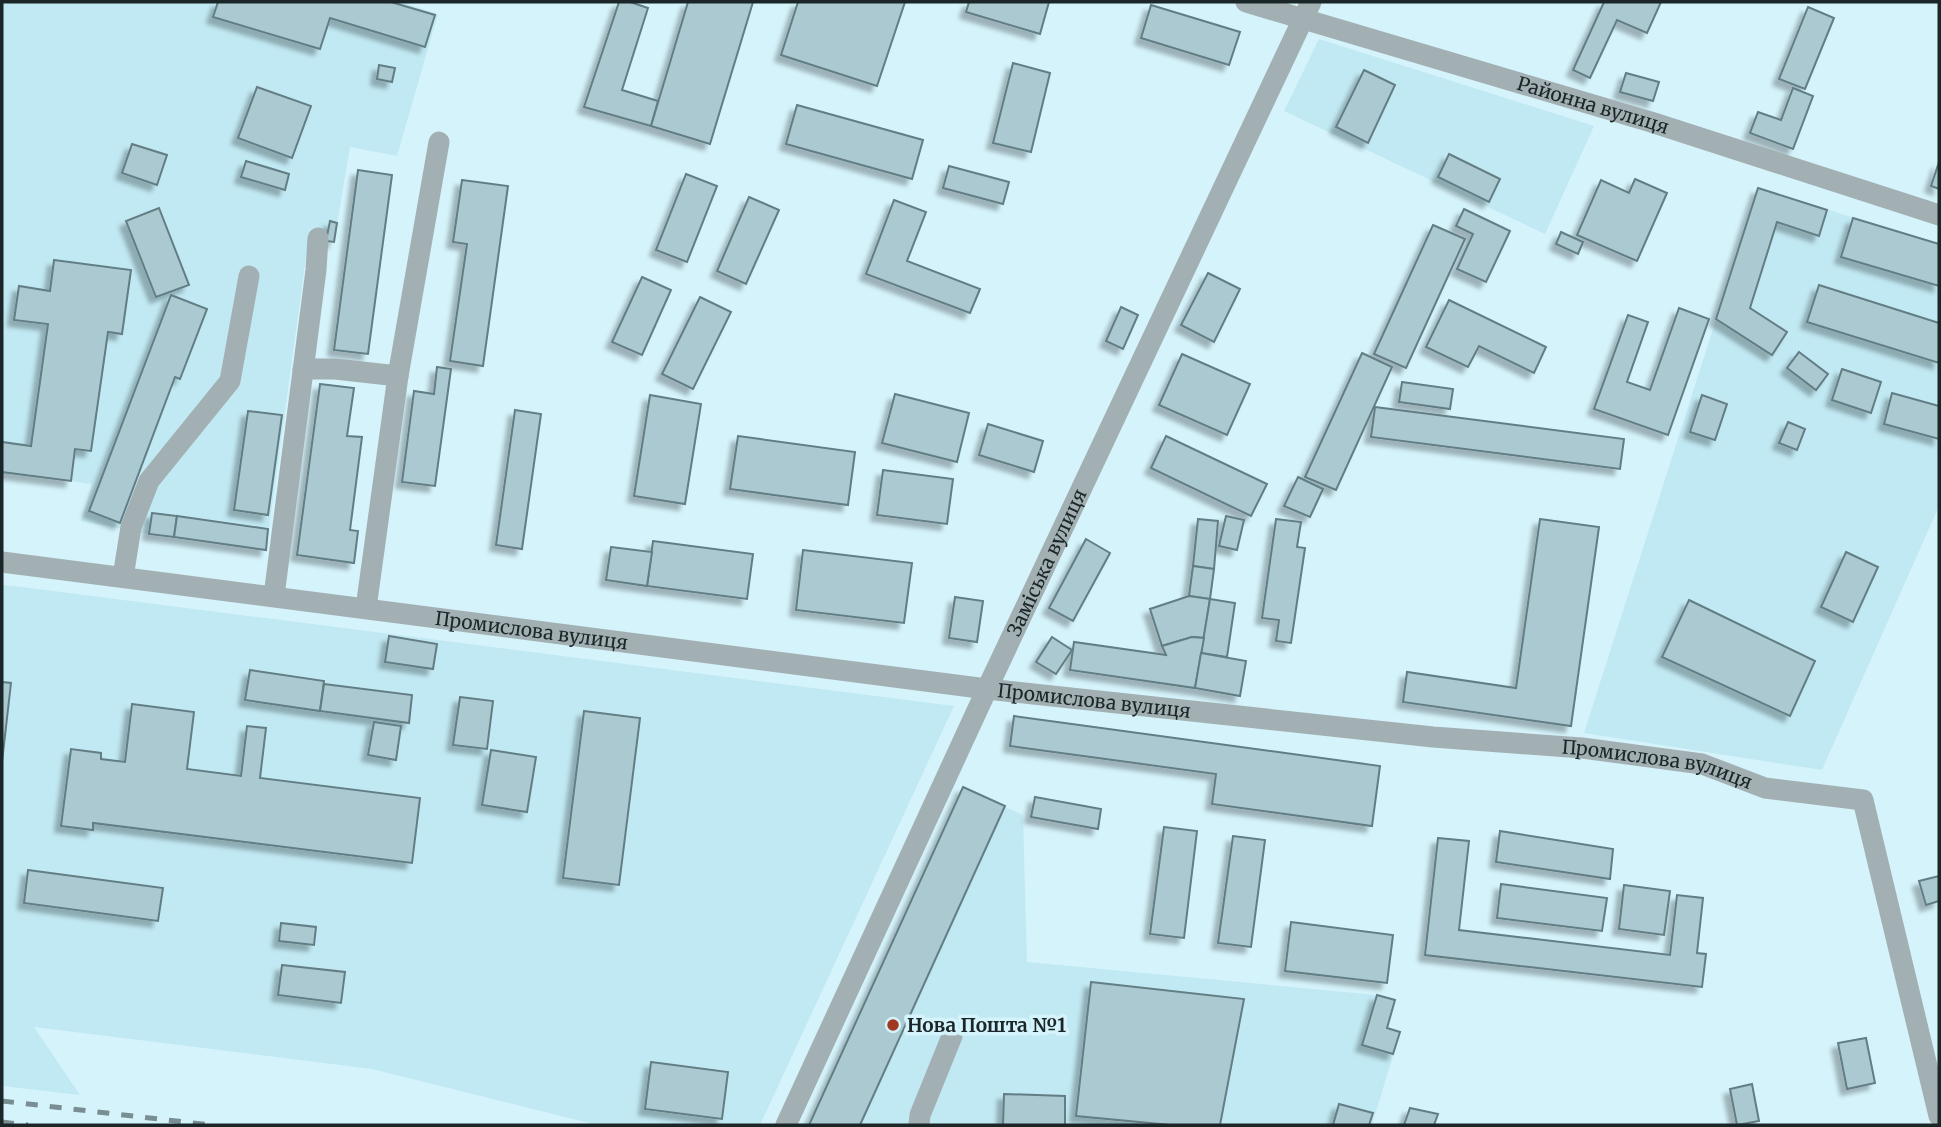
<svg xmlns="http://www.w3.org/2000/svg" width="1941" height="1127" font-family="Merriweather,serif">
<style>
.built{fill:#c1e9f3}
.building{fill:#abc9d0;stroke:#627e84;stroke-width:2;filter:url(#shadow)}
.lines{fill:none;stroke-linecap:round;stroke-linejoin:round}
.minor{stroke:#a3b0b3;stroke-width:21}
.rail{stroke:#798e93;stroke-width:5;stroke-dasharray:12 12;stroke-linecap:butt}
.poi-dot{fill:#a03720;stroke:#d5f3fb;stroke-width:2.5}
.labels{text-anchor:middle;stroke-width:7;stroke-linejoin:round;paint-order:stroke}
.street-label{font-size:19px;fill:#1a2628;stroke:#d5f3fb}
.poi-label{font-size:19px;font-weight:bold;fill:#1a2628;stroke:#d5f3fb;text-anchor:start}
</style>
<defs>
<filter id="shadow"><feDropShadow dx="-6" dy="6" stdDeviation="2" flood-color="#0004"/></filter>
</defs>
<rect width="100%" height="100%" fill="#d5f3fb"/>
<!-- built -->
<g class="built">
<polygon points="2,2 401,2 438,14 397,156 350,147 334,242 309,236 266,550 149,534 81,521 92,484 2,472"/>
<polygon points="1319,39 1594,126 1545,234 1284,111"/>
<polygon points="1758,188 1939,244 1939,506 1822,770 1584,733"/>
<polygon points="2,585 22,587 954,706 760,1125 597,1125 372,1069 34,1027 80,1095 2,1086"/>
<polygon points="963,787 1023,815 1027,962 1377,995 1395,1000 1387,1028 1400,1032 1372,1125 809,1125"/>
</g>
<!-- building -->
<g class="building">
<polygon points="218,2 391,2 435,15 425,47 330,18 320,49 213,17"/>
<polygon points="619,2 630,2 648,8 622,90 658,101 651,126 584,107"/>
<polygon points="688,2 753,2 710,144 651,126"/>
<polygon points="798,2 905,2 877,86 781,55"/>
<polygon points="969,2 1049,2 1040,34 966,12"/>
<polygon points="1604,2 1661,2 1647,33 1617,20 1590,78 1573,70"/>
<polygon points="1151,5 1240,32 1229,65 1141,38"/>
<polygon points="1808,7 1834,18 1805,89 1779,79"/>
<polygon points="1013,63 1050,73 1031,152 993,143"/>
<polygon points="379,65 395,68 392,82 377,79"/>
<polygon points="1364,70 1395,85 1368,143 1336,127"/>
<polygon points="1626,73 1659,82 1653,101 1620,92"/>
<polygon points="257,87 311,106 292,158 238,138"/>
<polygon points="1793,88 1813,96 1793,149 1750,133 1758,112 1781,120"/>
<polygon points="797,105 923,140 912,179 786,144"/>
<polygon points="132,144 167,155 157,185 122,173"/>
<polygon points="1449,154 1500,179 1489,202 1438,177"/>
<polygon points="246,161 289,174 285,190 241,177"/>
<polygon points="1939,162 1939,189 1931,186"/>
<polygon points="949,166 1009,182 1003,204 943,188"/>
<polygon points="358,170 392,175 368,354 334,350"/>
<polygon points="686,174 717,186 687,262 656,250"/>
<polygon points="1635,179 1667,193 1637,261 1577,235 1601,180 1629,193"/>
<polygon points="462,180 508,186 483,366 450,361 467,244 453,242"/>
<polygon points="1758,188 1827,210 1819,236 1777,222 1750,308 1787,332 1772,355 1716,319"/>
<polygon points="749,197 779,210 746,284 717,271"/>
<polygon points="894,200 926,212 907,261 980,289 970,313 866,274"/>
<polygon points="159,208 189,285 156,297 126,221"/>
<polygon points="1464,209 1510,231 1486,282 1457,269 1473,234 1456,226"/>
<polygon points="1853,218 1939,244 1939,286 1841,257"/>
<polygon points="330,221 337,223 334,242 326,241"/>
<polygon points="1433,225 1465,239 1406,368 1374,354"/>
<polygon points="1561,232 1583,242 1578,254 1556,244"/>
<polygon points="54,260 131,270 122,334 108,332 91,451 75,449 71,481 2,472 2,442 31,446 48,324 14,320 19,286 50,291"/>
<polygon points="1208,273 1240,289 1214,342 1181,325"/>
<polygon points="642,277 671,290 642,355 612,342"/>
<polygon points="1819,285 1939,323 1939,363 1807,322"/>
<polygon points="171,295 207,309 180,379 175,377 120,523 89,511"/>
<polygon points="700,297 731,312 693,389 662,374"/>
<polygon points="1449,300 1546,347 1534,373 1479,346 1468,367 1426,347"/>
<polygon points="1121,307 1138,315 1123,349 1106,341"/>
<polygon points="1679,308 1709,319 1668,435 1594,409 1628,315 1648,322 1627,382 1650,390"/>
<polygon points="1799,352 1828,374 1816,390 1787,368"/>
<polygon points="1362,353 1392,367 1336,490 1305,477"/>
<polygon points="1182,354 1250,384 1227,435 1159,405"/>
<polygon points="437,367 451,369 435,486 402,482 414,391 434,394"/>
<polygon points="1842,369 1881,382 1871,413 1832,400"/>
<polygon points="1402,382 1453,389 1450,409 1399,402"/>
<polygon points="320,384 354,388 347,436 362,437 350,530 358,531 354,563 297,555"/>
<polygon points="1892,393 1939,406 1939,439 1884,424"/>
<polygon points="895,394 969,413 957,462 882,443"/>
<polygon points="650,395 701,404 685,504 634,496"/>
<polygon points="1702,395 1727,404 1715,440 1690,432"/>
<polygon points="1375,407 1624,439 1620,469 1371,437"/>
<polygon points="515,410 541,414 522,549 496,545"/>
<polygon points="248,411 282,415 268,515 234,510"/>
<polygon points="1788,422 1805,429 1797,450 1779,443"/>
<polygon points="988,424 1043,441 1034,472 979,455"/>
<polygon points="738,436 855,452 848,505 730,489"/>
<polygon points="1166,436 1267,484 1251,516 1151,468"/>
<polygon points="883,470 953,479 947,524 877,515"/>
<polygon points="1298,477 1323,489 1310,517 1284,506"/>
<polygon points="152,513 177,516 174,537 149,534"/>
<polygon points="177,516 268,529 266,550 174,537"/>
<polygon points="1226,516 1244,520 1237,550 1219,546"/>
<polygon points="1198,519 1218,521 1214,569 1193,566"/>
<polygon points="1276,519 1301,522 1297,547 1305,548 1291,643 1276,641 1279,620 1262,618"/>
<polygon points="1540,519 1599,527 1571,726 1403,702 1407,672 1516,688"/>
<polygon points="1086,539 1110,553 1073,621 1049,608"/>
<polygon points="653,541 753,554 747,599 647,586"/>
<polygon points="611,547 652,552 647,586 606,580"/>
<polygon points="803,550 912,563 904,623 796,610"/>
<polygon points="1846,552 1878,567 1853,622 1821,607"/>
<polygon points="1193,566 1214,569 1210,599 1189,596"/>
<polygon points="1189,596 1210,599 1204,638 1192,637 1162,646 1150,609"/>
<polygon points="955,597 983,601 977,642 949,638"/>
<polygon points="1210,599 1235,603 1227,657 1201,653"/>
<polygon points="1689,600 1815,661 1790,716 1662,657"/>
<polygon points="389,636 437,644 433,669 385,662"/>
<polygon points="1052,637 1072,650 1056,674 1036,662"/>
<polygon points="1192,637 1204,638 1195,688 1070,670 1074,642 1166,655 1162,646"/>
<polygon points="1201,653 1246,661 1240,696 1195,688"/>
<polygon points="250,670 324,681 320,711 245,700"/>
<polygon points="2,682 11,683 2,762"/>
<polygon points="324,684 412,695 409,723 320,711"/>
<polygon points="460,697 493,701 487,749 453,745"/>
<polygon points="132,704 194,712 187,769 241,776 247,726 266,728 260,778 420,798 412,863 93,823 93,830 61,826 71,749 101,753 101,759 125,762"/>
<polygon points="584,711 640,718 619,885 563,878"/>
<polygon points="1014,716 1380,766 1372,826 1212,804 1216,774 1010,746"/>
<polygon points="374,722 401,726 396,760 368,755"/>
<polygon points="491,750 536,757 527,812 482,805"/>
<polygon points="963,787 1005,806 860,1125 809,1125"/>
<polygon points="1035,797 1101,809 1098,829 1031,817"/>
<polygon points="1164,827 1197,831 1184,938 1150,934"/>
<polygon points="1500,831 1613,849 1610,879 1496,862"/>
<polygon points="1233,836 1265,840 1251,947 1218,943"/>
<polygon points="1438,838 1469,841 1459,930 1670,955 1677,895 1703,898 1697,953 1706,954 1702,987 1425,955"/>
<polygon points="28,870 163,888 158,921 24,903"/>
<polygon points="1939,876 1939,901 1926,905 1919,881"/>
<polygon points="1501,884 1607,898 1602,931 1497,918"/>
<polygon points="1624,885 1670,891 1664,935 1619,929"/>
<polygon points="1291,922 1393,935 1387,983 1285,971"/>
<polygon points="281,923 316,927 314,945 279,941"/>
<polygon points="282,965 345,972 341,1003 278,995"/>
<polygon points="1091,982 1244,999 1220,1125 1171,1125 1076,1116"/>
<polygon points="1377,995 1395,1000 1387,1028 1400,1032 1393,1054 1362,1045"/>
<polygon points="1866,1038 1875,1083 1847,1089 1838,1043"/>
<polygon points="651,1062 728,1072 722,1119 645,1109"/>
<polygon points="1752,1084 1759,1121 1737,1125 1730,1089"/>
<polygon points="1004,1094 1065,1096 1065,1125 1003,1125"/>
<polygon points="1339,1104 1373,1113 1369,1125 1333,1125"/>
<polygon points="1410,1108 1438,1114 1434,1125 1404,1125"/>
</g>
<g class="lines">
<!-- minor -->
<g class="minor">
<path id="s1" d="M1246,2L1651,122L1939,215"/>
<polyline points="303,369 335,369 398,376 439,142"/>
<path id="s2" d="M2,562L987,689L1433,737L1582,748L1702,764L1765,788L1863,800L1939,1116"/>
<polyline points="123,577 131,527 149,481 230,381 249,276"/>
<polyline points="274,596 316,270 318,238"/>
<polyline points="366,608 398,376"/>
<path id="s3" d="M786,1125L987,689L1311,2"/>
<polyline points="919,1125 920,1115 952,1036"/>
</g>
<!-- rail -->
<g class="rail">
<polyline points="2,1101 211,1125"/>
<polyline points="2,1122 28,1125"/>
</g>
</g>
<!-- markers -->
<circle class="poi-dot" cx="893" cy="1025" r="7"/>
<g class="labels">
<!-- street labels -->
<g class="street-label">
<text dy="7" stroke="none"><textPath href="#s1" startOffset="362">Районна вулиця</textPath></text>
<text dy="7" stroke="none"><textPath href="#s3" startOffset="620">Заміська вулиця</textPath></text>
<text dy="7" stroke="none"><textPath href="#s2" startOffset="534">Промислова вулиця</textPath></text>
<text dy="7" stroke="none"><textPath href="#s2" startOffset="1101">Промислова вулиця</textPath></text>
<text dy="7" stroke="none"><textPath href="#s2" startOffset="1668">Промислова вулиця</textPath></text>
</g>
<!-- poi labels -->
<g class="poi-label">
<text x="907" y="1032">Нова Пошта №1</text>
</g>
</g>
<!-- border -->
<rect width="1941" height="1127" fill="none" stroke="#1a2628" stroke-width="7"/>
</svg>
